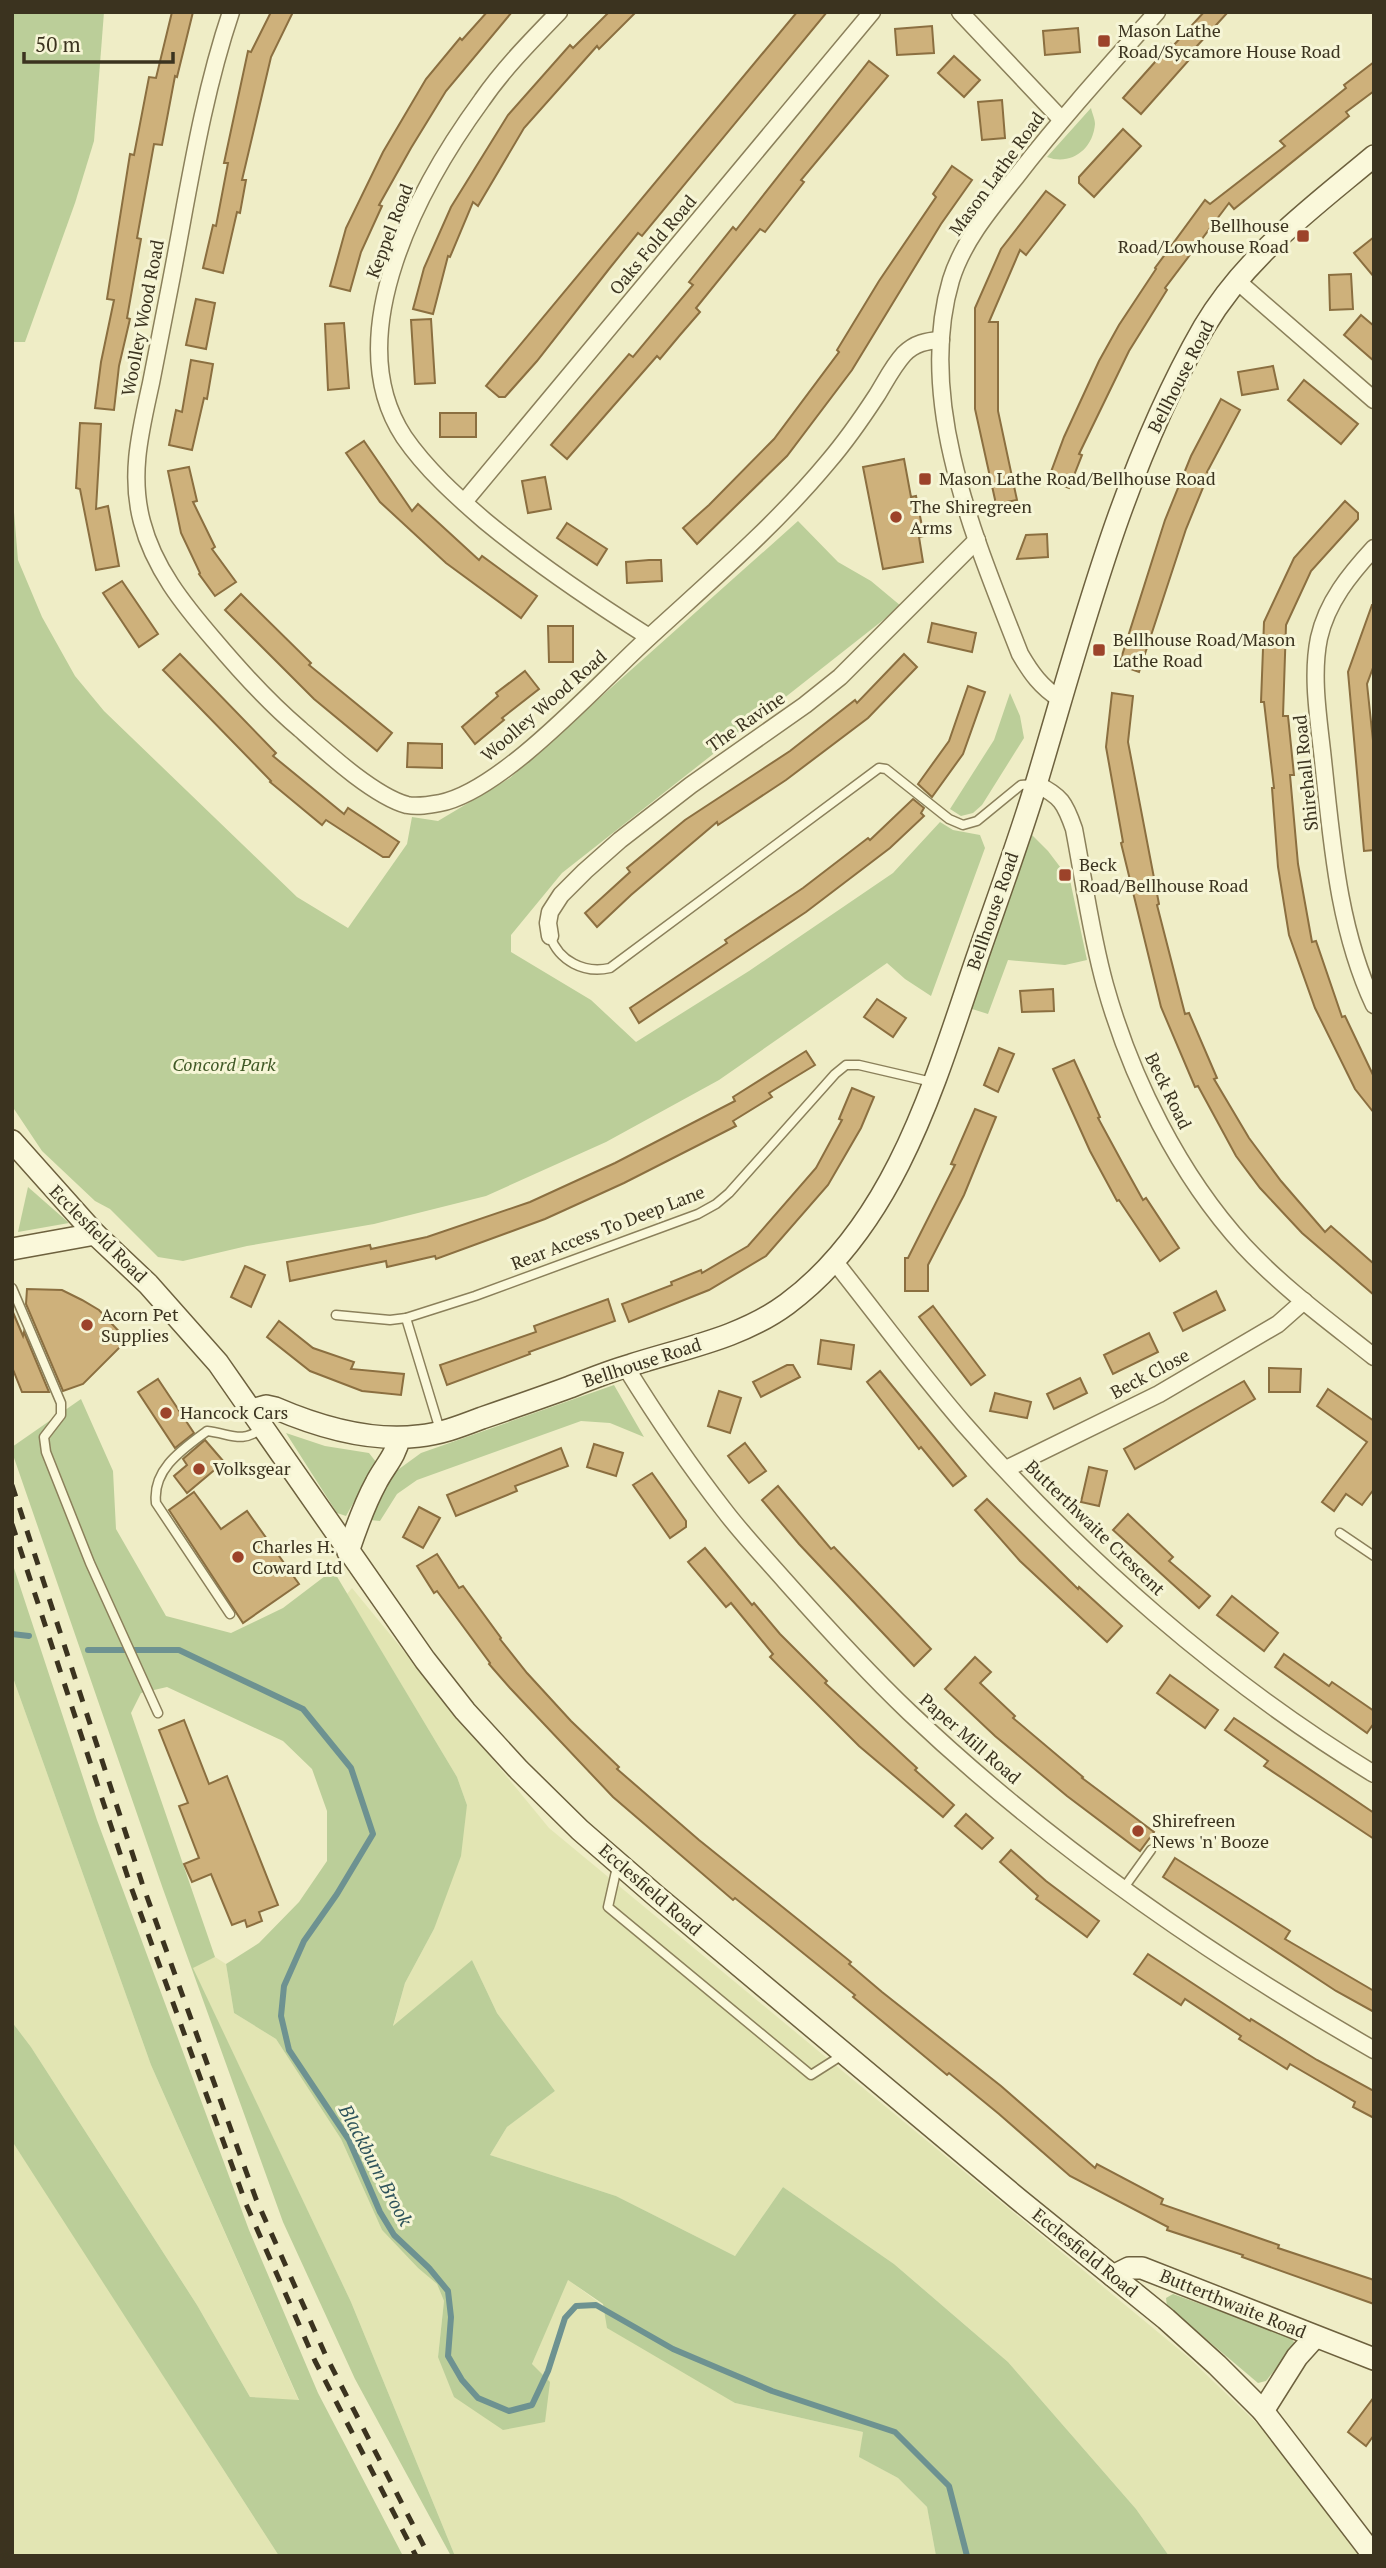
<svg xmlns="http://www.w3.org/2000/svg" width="1386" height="2568" font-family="'PT Serif',serif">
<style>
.farmland{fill:#e2e5b3}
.green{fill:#bbce99}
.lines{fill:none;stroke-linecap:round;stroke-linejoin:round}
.stream{stroke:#6d9291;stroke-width:6}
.building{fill:#ceb17b;stroke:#8b6f40;stroke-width:2}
.lane-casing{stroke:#8b805b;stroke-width:11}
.street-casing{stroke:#8b805b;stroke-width:19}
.secondary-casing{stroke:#6d613e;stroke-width:24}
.lane{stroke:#faf8da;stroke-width:8}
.street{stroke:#faf8da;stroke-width:16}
.secondary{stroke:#faf8da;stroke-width:21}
.rail{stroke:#3b331f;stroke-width:5;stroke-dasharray:12 12;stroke-linecap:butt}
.poi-dot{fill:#9c432a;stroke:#f6f5d6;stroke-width:2.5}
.labels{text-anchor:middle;stroke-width:6;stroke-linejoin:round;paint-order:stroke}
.poi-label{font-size:18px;fill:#3b331f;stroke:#f6f5d6;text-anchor:start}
.street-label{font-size:18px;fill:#3b331f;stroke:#f6f5d6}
.park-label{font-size:18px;font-style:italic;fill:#3f5825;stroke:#f6f5d6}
.water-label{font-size:19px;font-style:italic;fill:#2e535b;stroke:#f6f5d6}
</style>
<rect width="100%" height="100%" fill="#efedc6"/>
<!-- farmland -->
<g class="farmland">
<polygon points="352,1588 549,1828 1188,2357 1269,2435 1361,2556 1169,2556 1136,2509 1008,2362 894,2264 783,2187 735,2256 616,2196 490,2155 507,2127 555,2091 497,2013 472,1960 393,2027 405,1983 434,1929 467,1805 457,1777 347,1594"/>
<polygon points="12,1675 151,2065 299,2401 250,2397 197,2305 31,2047 12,2022"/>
<polygon points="215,1957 226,1964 234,2013 276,2039 341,2139 382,2230 418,2268 437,2284 444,2301 438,2357 532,2364 567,2279 735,2403 863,2432 860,2457 898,2478 927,2507 936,2556 455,2556 351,2302 192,1967"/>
<polygon points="12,2141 34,2174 279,2556 12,2556"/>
</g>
<!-- green -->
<g class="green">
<polygon points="12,12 104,12 94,141 75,203 25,342 12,342"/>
<path d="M1091,108C1092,113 1095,119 1095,124C1093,150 1070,166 1047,157Z"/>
<polygon points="12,488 18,560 42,617 75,676 104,711 297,897 348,928 407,844 412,817 438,821 510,778 798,521 838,562 871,581 901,606 562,873 511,935 511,952 591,1000 636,1042 749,971 893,873 940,822 953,830 980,835 985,848 931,996 905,979 887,963 719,1080 606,1142 486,1196 374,1224 247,1246 183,1261 158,1257 110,1209 95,1201 42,1151 12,1106"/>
<polygon points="1010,693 1020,716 1024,738 982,805 973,813 961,816 950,809 994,740"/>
<polygon points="1032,835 1048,851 1070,880 1087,960 1065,965 1008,960 988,1014 969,1008"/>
<polygon points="28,1187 69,1223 18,1232"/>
<polygon points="614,1385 644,1437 610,1423 581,1421 417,1480 397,1494 380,1521 370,1520 388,1477 421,1453"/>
<polygon points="81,1399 113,1471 116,1529 166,1616 231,1633 283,1608 333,1570 457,1777 467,1805 461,1856 434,1929 405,1983 393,2026 472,1960 497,2013 555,2091 507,2127 490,2155 616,2196 735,2256 783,2187 894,2264 1008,2362 1136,2509 1169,2556 936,2556 927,2507 898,2478 859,2457 863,2432 735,2403 607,2328 603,2304 568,2280 532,2364 550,2382 545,2422 503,2430 454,2397 438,2357 444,2301 437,2284 418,2268 382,2230 341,2139 276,2039 234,2013 226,1964 259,1943 299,1902 327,1861 327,1811 312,1769 283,1741 167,1687 141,1693 131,1713 215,1957 193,1968 351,2302 455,2556 451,2556 355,2379 283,2222 163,1889 12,1452 12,1447"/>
<polygon points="286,1433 325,1446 369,1453 376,1462 346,1516 337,1513"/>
<polygon points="12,1562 97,1820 249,2230 318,2393 403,2556 279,2556 12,2141 12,2022 31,2047 197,2305 250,2397 299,2400 151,2065 12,1675"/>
<polygon points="1173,2294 1291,2337 1295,2344 1266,2381 1258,2383 1167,2306 1166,2298"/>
</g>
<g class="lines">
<!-- stream -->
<g class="stream">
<polyline points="12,1634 29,1636"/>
<polyline points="88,1650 179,1650 303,1709 351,1768 373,1834 337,1894 304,1941 284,1986 281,2016 289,2050 349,2140 380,2212 394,2235 429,2268 448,2291 451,2317 448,2356 462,2380 478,2398 509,2411 532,2405 548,2371 565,2318 576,2306 596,2305 673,2349 772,2391 895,2432 949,2486 967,2556"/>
</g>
</g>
<!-- building -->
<g class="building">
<polygon points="172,12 193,12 177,77 175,76 162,145 154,144 137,238 141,239 127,318 130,319 119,366 114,410 95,408 101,362 114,300 107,299 130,154 134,155 149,77 156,78"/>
<polygon points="271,12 293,12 271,57 242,180 246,180 240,213 237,212 223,273 203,268 213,225 216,226 228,163 224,163 248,51 251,52"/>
<polygon points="487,12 512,12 446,91 411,148 379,205 382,206 361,252 350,291 330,286 346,228 383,152 426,79 460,38 462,40"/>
<polygon points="609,12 636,12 599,49 597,46 524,128 478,206 473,202 450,257 448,256 433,314 413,309 424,268 451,207 508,115 570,45 573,48"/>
<polygon points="797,12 827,12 642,236 638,233 609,269 537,361 505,397 499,397 486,386"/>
<polygon points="1204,12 1228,12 1186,58 1189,60 1141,114 1123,98 1171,44 1173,46"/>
<polygon points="932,26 934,53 897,55 895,29"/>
<polygon points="1078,28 1080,52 1045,55 1043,31"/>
<polygon points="954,56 980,80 964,97 938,73"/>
<polygon points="869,61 888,76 801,180 804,182 765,232 760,229 696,308 700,312 680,335 660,359 657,356 567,459 551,445 629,354 633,357 693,285 689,282 733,227 736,230"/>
<polygon points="1374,62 1374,91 1346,112 1349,116 1234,209 1229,203 1165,288 1167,290 1129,351 1079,454 1082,455 1069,488 1048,480 1064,437 1099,361 1119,325 1156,269 1155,268 1205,200 1210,204 1285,146 1280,141 1346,88 1344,85"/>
<polygon points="1002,100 1005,138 982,140 978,102"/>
<polygon points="1123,129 1141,146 1094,197 1079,183 1079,177"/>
<polygon points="952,166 972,180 941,224 852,370 787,456 697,544 683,528 709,505 774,439 839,352 837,350 879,281 936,197 933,194"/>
<polygon points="1046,191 1065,205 1026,255 1020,250 989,322 998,322 998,411 1017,500 996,504 975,409 975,308 1001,249"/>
<polygon points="1374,237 1374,277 1354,253"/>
<polygon points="1351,274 1353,309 1330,310 1329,275"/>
<polygon points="196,299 215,303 206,349 186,345"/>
<polygon points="1361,315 1374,326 1374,361 1344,335"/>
<polygon points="431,319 435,383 415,384 411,320"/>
<polygon points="344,323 349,388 328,390 325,324"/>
<polygon points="191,360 213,364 207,399 204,398 192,450 169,445 176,410 182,412"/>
<polygon points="1273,366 1278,389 1242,395 1238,372"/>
<polygon points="1304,380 1358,424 1341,444 1288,400"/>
<polygon points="1221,399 1240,410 1207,472 1209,473 1186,529 1139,672 1119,665 1165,520 1191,456"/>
<rect x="440" y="413" width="36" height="24"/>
<polygon points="80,423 101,424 96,509 108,506 119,566 96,570 80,489 76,488"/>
<polygon points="364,441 412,511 418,504 479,560 482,556 537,596 521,618 446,563 380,502 346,453"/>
<polygon points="904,459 911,497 916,496 924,536 919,537 923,562 883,569 863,467"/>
<polygon points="189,467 197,501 193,502 215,547 212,549 236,582 215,596 199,574 200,573 181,533 168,471"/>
<polygon points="545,477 551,509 528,513 522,481"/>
<polygon points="1345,501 1358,513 1358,519 1311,571 1286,625 1283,716 1288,716 1294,775 1290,775 1298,864 1312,942 1316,941 1342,1017 1345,1016 1374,1077 1374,1113 1355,1089 1315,1008 1289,935 1278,867 1272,788 1274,788 1264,702 1261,702 1264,622 1294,558"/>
<polygon points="567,523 607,549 597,565 557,538"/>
<polygon points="1047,534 1048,557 1017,559 1026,535"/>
<polygon points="649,560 661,560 662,581 627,583 626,562"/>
<polygon points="122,581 158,634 139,647 103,593"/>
<polygon points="241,594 311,663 309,665 392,733 377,751 314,699 225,610"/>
<polygon points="1372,605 1374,605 1374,665 1367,684 1374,750 1374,850 1364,851 1348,672"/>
<polygon points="932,623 976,633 972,652 928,642"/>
<polygon points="548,626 573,626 573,662 549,662"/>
<polygon points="180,654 276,753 273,756 344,814 348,808 399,842 389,857 383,857 326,820 322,825 270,782 271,781 163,670"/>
<polygon points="904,654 917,667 868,718 786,780 718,825 717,822 631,895 597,927 585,913 630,872 627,868 685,820 790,751 855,700 857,703"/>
<polygon points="525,671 539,689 502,718 504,720 475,744 462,727 498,696 496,693"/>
<polygon points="968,686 985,692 963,754 932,797 918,784 949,741"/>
<polygon points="1112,693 1133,696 1128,742 1159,904 1157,905 1185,1014 1189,1013 1217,1078 1214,1079 1249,1138 1281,1181 1325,1232 1331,1226 1374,1264 1374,1295 1302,1233 1260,1188 1236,1156 1198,1086 1195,1087 1161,1007 1121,843 1123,842 1106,747"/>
<polygon points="408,743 442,744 442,768 407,767"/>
<polygon points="913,799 924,808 921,813 924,816 890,848 806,912 639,1023 630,1008 727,943 725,940 803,888 868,838 870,840"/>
<polygon points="1053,989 1054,1011 1022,1012 1020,991"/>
<polygon points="877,999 906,1018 893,1037 864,1017"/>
<polygon points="999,1048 1014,1054 998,1092 984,1085"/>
<polygon points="806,1051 815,1065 769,1093 772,1097 733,1121 736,1126 624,1183 545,1219 436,1259 435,1256 387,1267 386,1261 290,1281 287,1262 370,1245 371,1249 427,1237 530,1202 615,1163 735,1101 733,1097"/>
<polygon points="1074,1060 1100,1117 1098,1118 1123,1164 1143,1200 1146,1198 1179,1248 1160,1261 1119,1200 1117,1201 1090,1151 1053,1069"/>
<polygon points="852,1088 874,1097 861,1128 828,1185 766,1256 709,1290 629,1322 622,1304 672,1285 671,1282 701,1270 702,1273 748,1246 816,1168 842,1120 839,1119"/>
<polygon points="975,1109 996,1117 964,1195 928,1265 928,1291 905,1291 905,1258 908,1258 955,1165 951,1164"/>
<polygon points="245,1266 265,1275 251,1307 231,1297"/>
<polygon points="27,1289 62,1290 82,1300 99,1310 127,1340 83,1384 63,1391 26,1304"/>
<polygon points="1216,1291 1225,1310 1183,1331 1174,1313"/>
<polygon points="608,1299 615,1321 529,1352 530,1354 447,1385 440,1365 536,1332 534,1326"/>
<polygon points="933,1306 985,1375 971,1385 919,1317"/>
<polygon points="12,1310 23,1336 24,1332 49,1392 22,1392 12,1367"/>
<polygon points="279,1321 313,1348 354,1362 351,1369 404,1374 401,1395 362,1391 310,1371 267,1337"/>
<polygon points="1149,1333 1158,1352 1113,1374 1104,1355"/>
<polygon points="821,1340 854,1345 851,1369 818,1364"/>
<polygon points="787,1365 793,1365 800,1377 761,1397 753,1382"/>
<polygon points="1269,1368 1301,1369 1300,1392 1269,1392"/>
<polygon points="880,1371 966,1476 953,1486 921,1447 919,1449 867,1382"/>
<polygon points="1080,1378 1087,1393 1054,1409 1047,1394"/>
<polygon points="158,1379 194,1433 175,1448 138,1392"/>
<polygon points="1244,1381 1255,1399 1135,1469 1124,1449"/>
<polygon points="1328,1389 1374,1421 1374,1489 1362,1505 1346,1494 1334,1511 1322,1502 1367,1442 1317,1406"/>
<polygon points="719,1391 741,1398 730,1433 708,1426"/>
<polygon points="995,1393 1031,1402 1027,1418 990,1411"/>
<polygon points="205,1440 224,1462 187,1493 174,1476 187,1465 183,1459"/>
<polygon points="745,1443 766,1471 749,1483 728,1456"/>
<polygon points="594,1444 623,1453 616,1476 587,1467"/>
<polygon points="561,1448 568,1466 515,1486 517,1491 456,1516 447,1495"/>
<polygon points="1089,1467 1107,1471 1099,1506 1081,1502"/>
<polygon points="652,1473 686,1521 686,1527 670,1538 633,1485"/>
<polygon points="778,1486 831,1549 834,1547 931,1649 914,1666 799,1544 762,1500"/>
<polygon points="194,1492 221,1529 247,1511 299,1584 243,1623 169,1510"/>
<polygon points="987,1499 1078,1589 1079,1587 1122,1626 1107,1642 1020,1561 975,1510"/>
<polygon points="419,1507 440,1518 423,1548 403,1537"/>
<polygon points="1128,1514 1173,1557 1169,1561 1210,1596 1199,1608 1113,1530"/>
<polygon points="705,1548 752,1605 754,1603 780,1634 827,1681 825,1683 917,1768 915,1770 954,1805 943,1817 859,1746 770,1657 773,1654 731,1603 726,1607 688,1562"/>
<polygon points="437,1554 459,1588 463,1586 501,1638 500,1639 527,1673 571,1721 619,1767 617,1769 699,1840 851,1962 849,1964 882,1992 1001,2086 1095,2168 1097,2164 1163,2199 1161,2204 1279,2245 1278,2248 1374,2280 1374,2304 1242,2257 1243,2255 1167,2230 1168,2227 1070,2176 999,2114 949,2073 947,2075 853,1997 855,1995 735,1898 733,1900 613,1797 510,1688 489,1664 490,1663 437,1591 434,1593 417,1566"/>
<polygon points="1232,1596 1278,1633 1264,1651 1217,1615"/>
<polygon points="1284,1654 1329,1686 1332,1682 1374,1711 1374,1723 1367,1733 1275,1667"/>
<polygon points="975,1657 991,1672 980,1683 1015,1716 1013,1718 1083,1777 1082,1778 1154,1832 1140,1851 1067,1796 995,1736 945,1689"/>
<polygon points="1170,1675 1218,1710 1205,1728 1157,1693"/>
<polygon points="1234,1718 1374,1813 1374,1839 1264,1766 1268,1761 1225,1730"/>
<polygon points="184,1720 209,1784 227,1776 278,1905 259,1912 262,1921 247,1927 245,1920 232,1925 211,1874 192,1882 184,1864 199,1858 179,1806 188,1803 159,1730"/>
<polygon points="966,1814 993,1838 982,1849 955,1826"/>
<polygon points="1011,1850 1046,1881 1099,1921 1087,1937 1036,1899 1038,1896 1000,1862"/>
<polygon points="1175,1858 1290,1931 1285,1939 1374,1991 1374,2012 1336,1991 1163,1877"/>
<polygon points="1148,1954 1250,2021 1251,2019 1317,2060 1374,2091 1374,2118 1353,2107 1355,2102 1290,2064 1287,2069 1239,2039 1241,2036 1185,1999 1181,2005 1134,1974"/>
<polygon points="1374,2397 1374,2435 1366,2446 1348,2432"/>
</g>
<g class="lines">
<defs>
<g id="lane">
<path d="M550,936C559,961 584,974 610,968L879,768L886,769L949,819L963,825L977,821L1021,785L1033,784"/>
<polyline points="12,1288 61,1403 61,1415 44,1437 46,1452 90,1563 158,1713"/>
<polyline points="336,1315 390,1320 406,1318 475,1296 698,1214 716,1204 729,1193 835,1074 846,1065 859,1065 932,1082"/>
<polyline points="406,1318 440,1430"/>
<polyline points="1340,1533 1374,1556"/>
<path d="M230,1614L156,1503C152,1469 183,1449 207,1431C232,1434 241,1444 263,1428"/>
<polyline points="617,1867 608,1907 811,2075 844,2054"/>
<polyline points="1123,1889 1151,1850"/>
</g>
<g id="street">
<path d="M231,12C201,101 188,194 170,286C164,318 157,351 151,383C141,429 129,474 142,522C154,568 183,604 214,640C241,672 268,702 300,729C326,752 374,796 407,805C418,807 429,805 440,803C502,791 597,685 645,641C708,583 774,527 828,462C846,441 862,418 877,395C885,382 893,366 904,354C915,343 926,341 941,340"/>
<path d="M559,12C532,40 504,68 482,100C420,185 337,335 404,437C426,469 456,496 485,521C537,564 592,601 649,637"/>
<polyline points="960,12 1061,119"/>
<polyline points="1236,280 1374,400"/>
<polyline points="464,502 872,12"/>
<path d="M1374,548C1350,574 1327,602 1319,638C1311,677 1319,721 1323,760C1332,843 1338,928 1374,1005"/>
<path d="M1060,699C1041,687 1031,673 1020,654C976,541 915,402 951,280C963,241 991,208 1016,177C1060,120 1109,66 1157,12"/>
<path d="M1036,784C1061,796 1065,803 1074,829C1084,881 1091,935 1105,985C1131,1078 1179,1175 1244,1246C1283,1288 1330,1322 1374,1357"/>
<polyline points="550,936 548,923 550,912 561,895 585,871 620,840 691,785 805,705 840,677 977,540"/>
<path d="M835,1262C878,1316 919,1372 964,1424C1080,1557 1223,1682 1374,1774"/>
<path d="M625,1366C656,1416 688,1464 724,1510C743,1535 765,1558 786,1582C826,1627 866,1671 909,1712C1048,1844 1208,1955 1374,2050"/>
<polyline points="1006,1469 1159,1394 1278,1324 1304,1301"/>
</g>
<g id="secondary">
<polyline points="12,1141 95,1234 148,1284 218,1363 425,1660 465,1711 519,1770 580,1830 655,1895 1018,2199 1166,2319 1217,2365 1263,2411 1374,2556"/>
<polyline points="12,1249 95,1234"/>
<path d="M252,1410L266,1406L275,1408C319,1427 370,1442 419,1436C441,1434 461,1426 482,1418C511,1408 540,1398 570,1387C590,1379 610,1371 631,1365C684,1348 741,1338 787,1304C896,1223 935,1081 977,958C997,900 1019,841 1037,781C1083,627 1123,468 1204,327C1246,256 1312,208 1374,156"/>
<path d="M348,1552C356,1528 364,1505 376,1483C384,1467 396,1456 399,1438"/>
<polyline points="1113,2276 1129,2268 1142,2268 1374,2359"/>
<polyline points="1263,2411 1297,2357 1315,2337"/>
</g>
</defs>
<!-- lane casing -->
<use href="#lane" class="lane-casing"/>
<!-- street casing -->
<use href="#street" class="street-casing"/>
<!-- secondary casing -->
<use href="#secondary" class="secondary-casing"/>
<!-- lane -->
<use href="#lane" class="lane"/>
<!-- street -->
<use href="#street" class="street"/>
<!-- secondary -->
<use href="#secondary" class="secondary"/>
<!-- rail -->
<g class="rail">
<polyline points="12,1485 142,1883 256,2199 326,2356 429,2556"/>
<polyline points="12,1524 131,1887 246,2204 315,2361 416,2556"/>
</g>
</g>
<!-- markers -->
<g class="poi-dot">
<rect x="1097" y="34" width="14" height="14" rx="3.5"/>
<rect x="1296" y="229" width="14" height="14" rx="3.5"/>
<rect x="918" y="472" width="14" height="14" rx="3.5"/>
<circle cx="896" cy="517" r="7"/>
<rect x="1092" y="643" width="14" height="14" rx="3.5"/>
<rect x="1058" y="868" width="14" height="14" rx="3.5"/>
<circle cx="87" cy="1325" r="7"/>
<circle cx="166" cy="1413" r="7"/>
<circle cx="199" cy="1469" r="7"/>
<circle cx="238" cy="1557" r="7"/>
<circle cx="1138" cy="1831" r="7"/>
</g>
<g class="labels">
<!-- poi labels -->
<g class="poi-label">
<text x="1118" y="37">Mason Lathe<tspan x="1118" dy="21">Road/Sycamore House Road</tspan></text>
<text x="1289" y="232" text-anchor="end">Bellhouse<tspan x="1289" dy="21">Road/Lowhouse Road</tspan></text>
<text x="939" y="485">Mason Lathe Road/Bellhouse Road</text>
<text x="910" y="513">The Shiregreen<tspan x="910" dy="21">Arms</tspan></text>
<text x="1113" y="646">Bellhouse Road/Mason<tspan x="1113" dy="21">Lathe Road</tspan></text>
<text x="1079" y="871">Beck<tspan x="1079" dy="21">Road/Bellhouse Road</tspan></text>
<text x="101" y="1321">Acorn Pet<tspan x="101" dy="21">Supplies</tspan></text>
<text x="180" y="1419">Hancock Cars</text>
<text x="213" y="1475">Volksgear</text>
<text x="252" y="1553">Charles H.<tspan x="252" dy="21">Coward Ltd</tspan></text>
<text x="1152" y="1827">Shirefreen<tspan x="1152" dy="21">News 'n' Booze</tspan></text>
</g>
<!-- street labels -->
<g class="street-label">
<text transform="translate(997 174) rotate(-54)" y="6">Mason Lathe Road</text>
<text transform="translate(390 231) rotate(-69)" y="6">Keppel Road</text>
<text transform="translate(653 245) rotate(-50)" y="6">Oaks Fold Road</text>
<text transform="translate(143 318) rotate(-79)" y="6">Woolley Wood Road</text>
<text transform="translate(1181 377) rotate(-63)" y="6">Bellhouse Road</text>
<text transform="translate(544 706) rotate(-41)" y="6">Woolley Wood Road</text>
<text transform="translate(746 722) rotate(-35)" y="6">The Ravine</text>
<text transform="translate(1306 773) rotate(-96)" y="6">Shirehall Road</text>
<text transform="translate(993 911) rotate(-71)" y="6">Bellhouse Road</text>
<text transform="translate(1168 1091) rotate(64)" y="6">Beck Road</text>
<text transform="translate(608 1228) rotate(-21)" y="6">Rear Access To Deep Lane</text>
<text transform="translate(98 1234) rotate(45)" y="6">Ecclesfield Road</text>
<text transform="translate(642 1363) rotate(-18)" y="6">Bellhouse Road</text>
<text transform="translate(1150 1374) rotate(-28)" y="6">Beck Close</text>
<text transform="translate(1095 1528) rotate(44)" y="6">Butterthwaite Crescent</text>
<text transform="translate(970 1739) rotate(41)" y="6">Paper Mill Road</text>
<text transform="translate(650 1890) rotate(41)" y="6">Ecclesfield Road</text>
<text transform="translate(1085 2253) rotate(39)" y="6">Ecclesfield Road</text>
<text transform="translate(1233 2304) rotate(22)" y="6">Butterthwaite Road</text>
</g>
<!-- park labels -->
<g class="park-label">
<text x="224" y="1071">Concord Park</text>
</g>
<!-- water labels -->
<g class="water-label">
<text transform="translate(376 2165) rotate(62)" y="7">Blackburn Brook</text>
</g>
</g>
<!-- border -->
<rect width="1386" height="2568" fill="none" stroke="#3b331f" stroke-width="28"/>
<!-- scale -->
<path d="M24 52v10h149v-10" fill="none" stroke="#3b331f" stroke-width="3.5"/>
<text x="35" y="52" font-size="21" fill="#3b331f" stroke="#f6f5d6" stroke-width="5" paint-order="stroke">50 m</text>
</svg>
